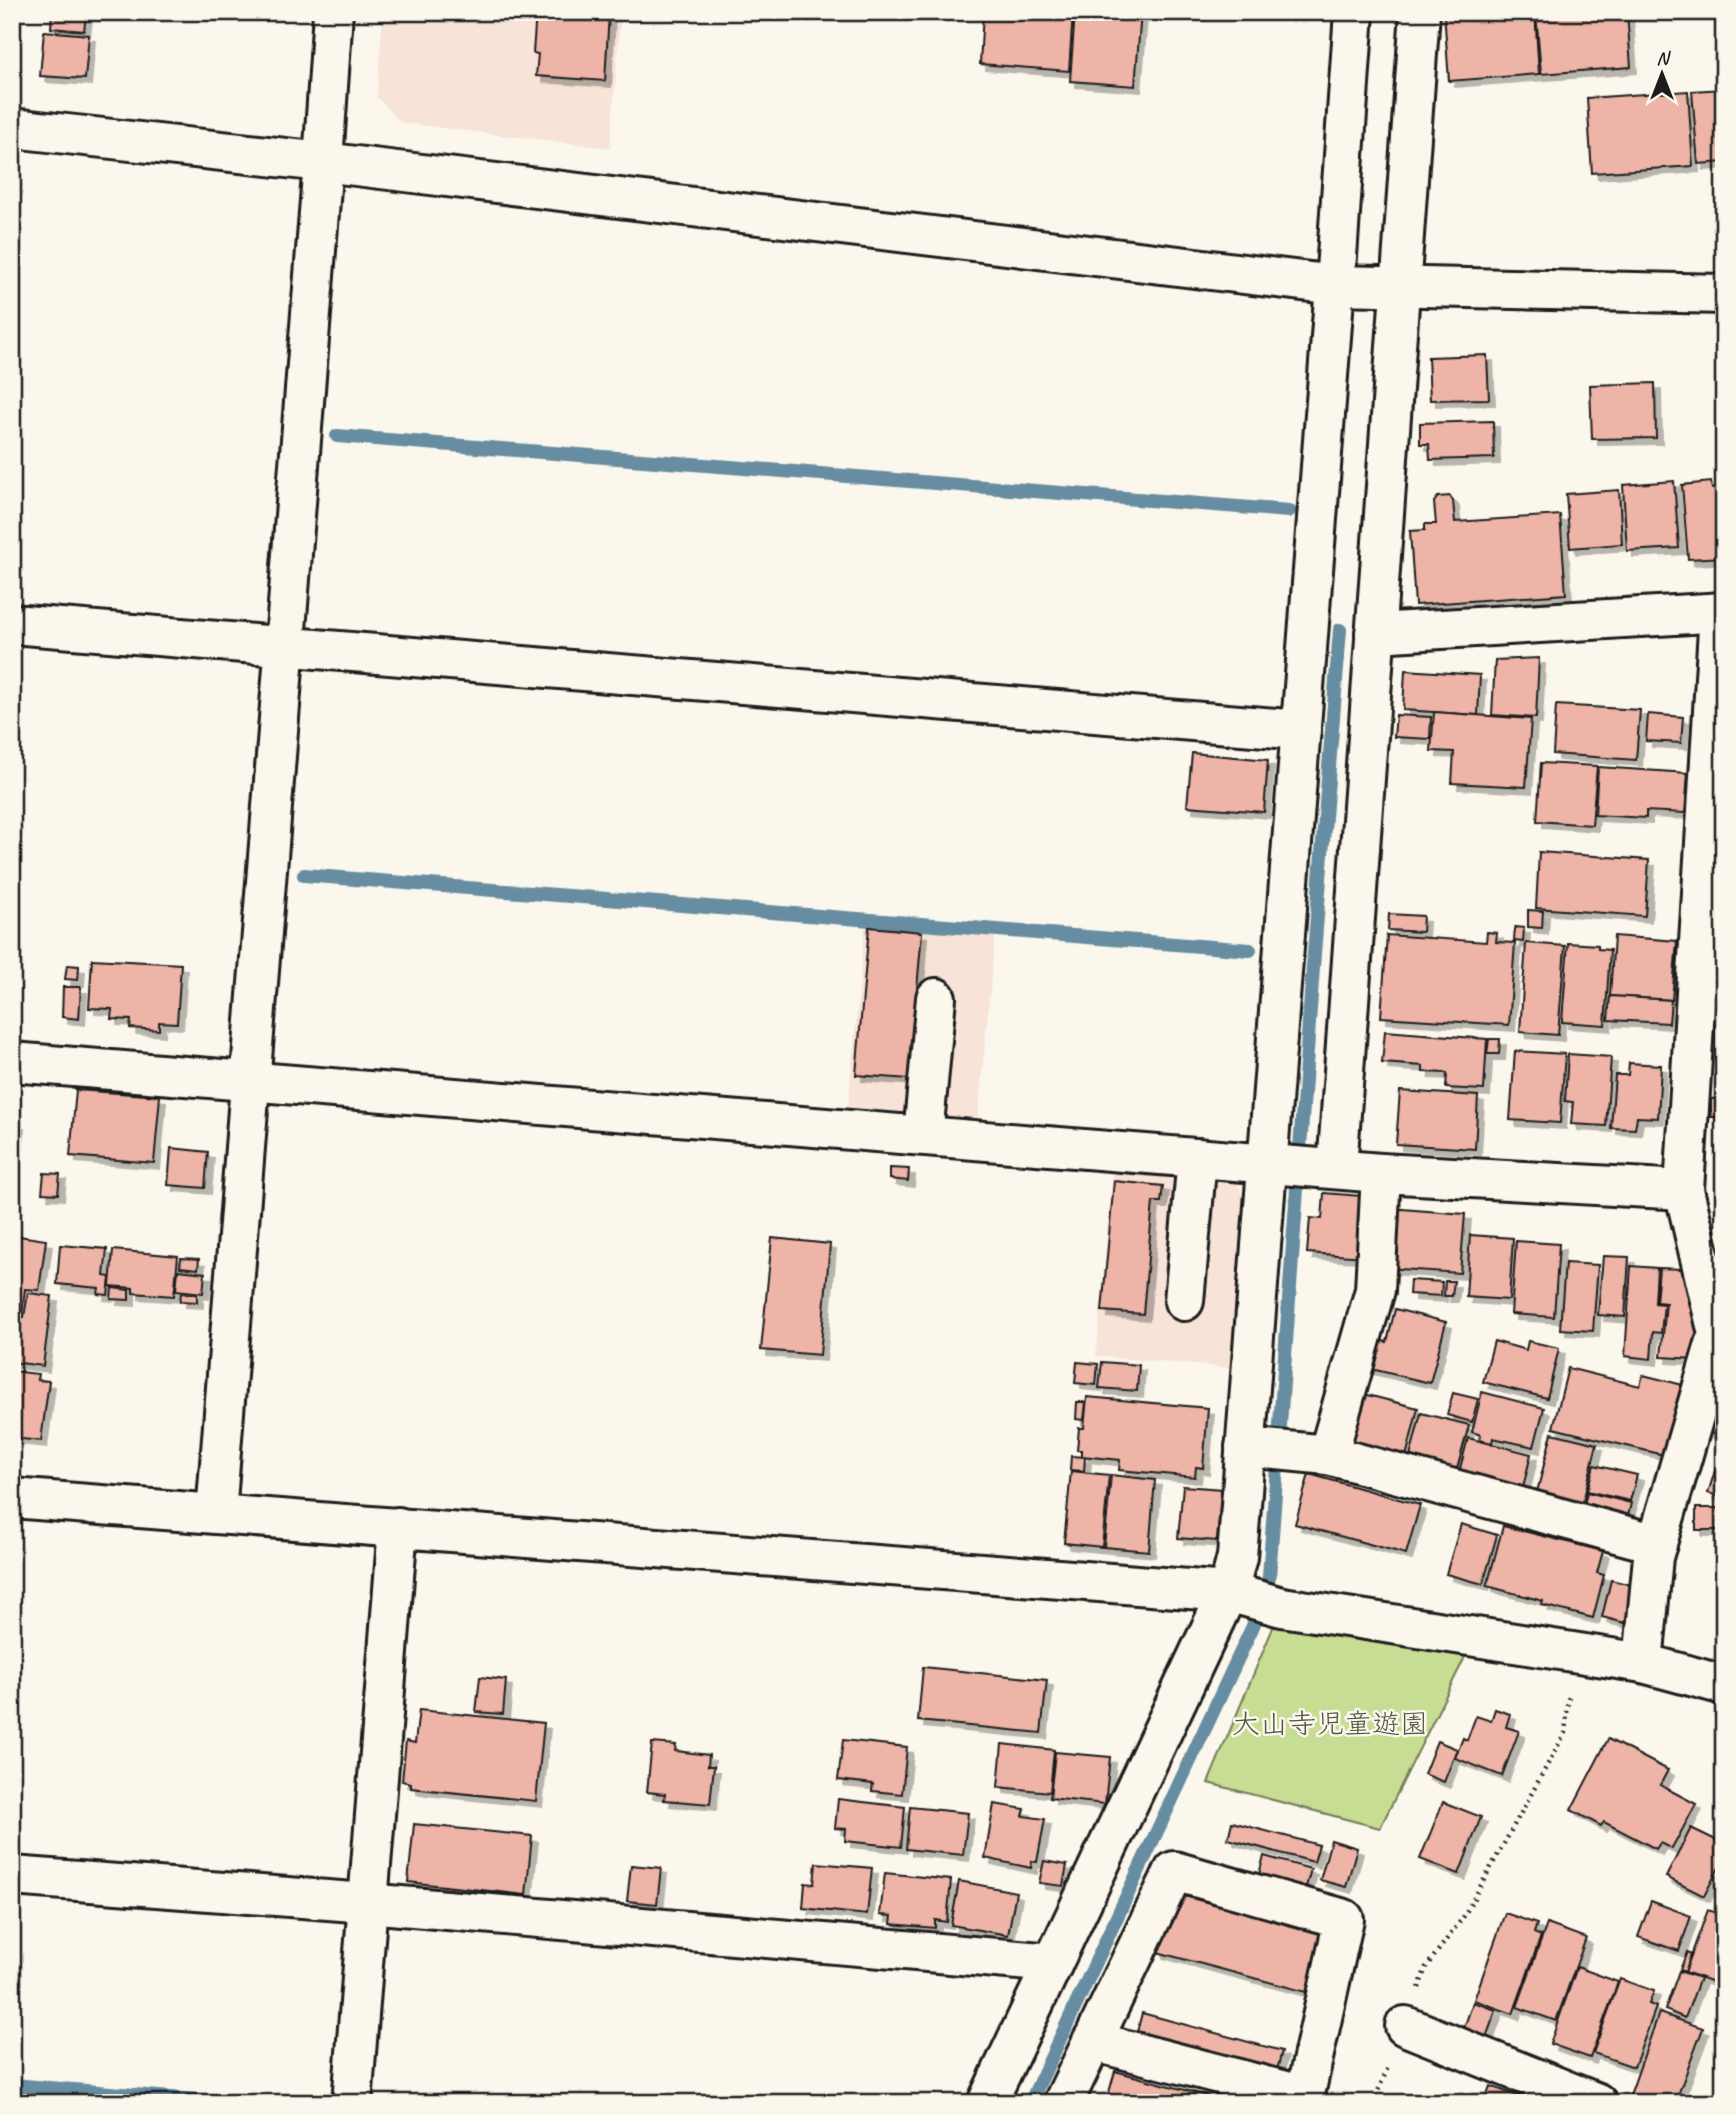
<svg xmlns="http://www.w3.org/2000/svg" width="1736" height="2115" font-family="Caveat,'Klee One',sans-serif">
<style>
.built{fill:#f7e3d7}
.green{fill:#c7dd93;stroke:#727c58;stroke-width:2}
.lines{fill:none;stroke-linecap:round;stroke-linejoin:round}
.stream{stroke:#668da1;stroke-width:14}
.building{fill:#eeb4a7;stroke:#1c1c1c;stroke-width:2;filter:url(#shadow)}
.minor-casing{stroke:#1c1c1c;stroke-width:44}
.path{stroke:#1c1c1c;stroke-width:4.5;stroke-dasharray:2 5;stroke-linecap:butt}
.minor{stroke:#fbf7ec;stroke-width:38}
.labels{text-anchor:middle;stroke-width:5;stroke-linejoin:round;paint-order:stroke}
.park-label{font-size:28px;fill:#4f5640;stroke:#fbf7ec}
</style>
<defs>
<filter id="shadow"><feDropShadow dx="6" dy="6" stdDeviation="0" flood-color="#0004"/></filter>
</defs>
<rect width="100%" height="100%" fill="#fbf7ec"/>
<filter id="ink" filterUnits="userSpaceOnUse"><feTurbulence type="fractalNoise" baseFrequency=".0143" numOctaves="2"/><feDisplacementMap in="SourceGraphic" scale="14" xChannelSelector="R" yChannelSelector="G"/><feConvolveMatrix kernelMatrix="1 2 1 2 8 2 1 2 1" color-interpolation-filters="sRGB"/></filter>
<g filter="url(#ink)">
<!-- built -->
<g class="built">
<polygon points="383,12 621,12 610,148 401,123 377,97"/>
<polygon points="865,925 995,936 978,1118 848,1108"/>
<polygon points="1113,1169 1235,1179 1246,1200 1230,1368 1096,1356"/>
</g>
<!-- green -->
<polygon class="green" points="1274,1625 1466,1655 1380,1828 1208,1783"/>
<g class="lines">
<!-- stream -->
<g class="stream">
<polyline points="337,436 1289,511"/>
<polyline points="304,875 1250,950"/>
<polyline points="12,2085 233,2103"/>
<polyline points="1030,2103 1253,1626 1269,1577 1314,954 1340,630"/>
</g>
</g>
<!-- building -->
<g class="building">
<polygon points="52,12 86,14 84,31 51,28"/>
<polygon points="536,12 609,12 605,81 536,76 538,54 533,53"/>
<polygon points="983,12 1073,12 1069,71 980,64"/>
<polygon points="1075,12 1141,12 1135,86 1070,81"/>
<polygon points="1444,12 1535,12 1539,74 1449,81"/>
<polygon points="1536,12 1627,12 1631,67 1541,74"/>
<polygon points="44,31 89,35 85,79 40,76"/>
<polygon points="1724,89 1724,162 1698,164 1692,91"/>
<polygon points="1688,91 1693,166 1592,173 1587,98"/>
<polygon points="1487,355 1489,399 1430,400 1428,357"/>
<polygon points="1655,383 1656,438 1592,439 1590,385"/>
<polygon points="1493,421 1494,458 1430,460 1429,444 1420,444 1420,423"/>
<polygon points="1674,481 1679,548 1627,551 1623,485"/>
<polygon points="1711,482 1712,489 1724,488 1724,557 1688,559 1682,485"/>
<polygon points="1619,490 1622,544 1570,548 1566,494"/>
<polygon points="1450,496 1453,501 1455,522 1560,515 1566,594 1415,605 1410,531 1425,530 1425,524 1436,524 1434,502 1438,497"/>
<polygon points="1539,658 1536,718 1492,715 1495,660"/>
<polygon points="1405,670 1480,675 1478,715 1403,710"/>
<polygon points="1556,705 1640,710 1636,760 1553,754"/>
<polygon points="1434,712 1531,719 1526,787 1452,783 1454,752 1431,751"/>
<polygon points="1648,714 1683,717 1681,743 1646,741"/>
<polygon points="1396,715 1431,717 1430,739 1394,737"/>
<polygon points="1192,753 1268,760 1264,812 1187,806"/>
<polygon points="1541,763 1597,766 1592,825 1537,821"/>
<polygon points="1598,767 1688,773 1685,813 1646,811 1646,818 1595,815"/>
<polygon points="1539,852 1649,860 1645,916 1536,908"/>
<polygon points="1528,910 1543,911 1542,928 1528,927"/>
<polygon points="1389,914 1423,916 1422,932 1388,930"/>
<polygon points="869,927 922,932 909,1079 856,1075"/>
<polygon points="1515,927 1524,928 1523,942 1514,941"/>
<polygon points="1487,932 1497,933 1496,942 1515,943 1509,1025 1381,1017 1387,935 1486,942"/>
<polygon points="1614,936 1677,941 1672,1000 1610,996"/>
<polygon points="1526,943 1565,946 1558,1035 1520,1032"/>
<polygon points="1568,943 1598,945 1598,949 1610,950 1605,1025 1562,1022"/>
<polygon points="92,959 181,964 177,1023 159,1022 159,1030 130,1028 131,1020 111,1019 112,1009 89,1008"/>
<polygon points="67,965 79,966 78,980 65,979"/>
<polygon points="63,987 81,987 79,1019 62,1017"/>
<polygon points="1720,992 1724,992 1723,1026"/>
<polygon points="1610,996 1671,1000 1669,1023 1608,1020"/>
<polygon points="1385,1031 1487,1039 1484,1090 1446,1088 1447,1073 1423,1072 1423,1066 1382,1063"/>
<polygon points="1489,1039 1500,1039 1499,1054 1487,1054"/>
<polygon points="1515,1051 1565,1054 1560,1123 1510,1120"/>
<polygon points="1568,1054 1611,1057 1606,1126 1571,1124 1573,1102 1565,1101"/>
<polygon points="1629,1063 1661,1065 1658,1118 1637,1117 1635,1129 1611,1128 1615,1075 1628,1075"/>
<polygon points="76,1090 160,1096 154,1163 70,1156"/>
<polygon points="1400,1091 1478,1096 1475,1149 1396,1144"/>
<polygon points="1724,1098 1724,1117 1711,1117 1711,1099"/>
<polygon points="12,1122 18,1123 14,1172 12,1172"/>
<polygon points="171,1148 208,1152 205,1188 168,1185"/>
<polygon points="890,1168 909,1169 908,1181 890,1179"/>
<polygon points="44,1173 60,1174 58,1194 42,1193"/>
<polygon points="1114,1181 1163,1186 1161,1202 1153,1202 1143,1314 1102,1311"/>
<polygon points="1324,1193 1361,1196 1366,1257 1307,1253 1310,1218 1322,1219"/>
<polygon points="1389,1208 1465,1214 1460,1273 1385,1268"/>
<polygon points="12,1235 46,1240 39,1290 25,1289 22,1314 12,1312"/>
<polygon points="1470,1235 1513,1238 1509,1300 1466,1297"/>
<polygon points="772,1238 830,1244 820,1355 761,1350"/>
<polygon points="1516,1241 1559,1244 1554,1317 1511,1314"/>
<polygon points="60,1245 107,1249 104,1276 110,1277 108,1295 98,1294 99,1288 57,1284"/>
<polygon points="113,1250 178,1256 174,1296 133,1293 133,1288 110,1286"/>
<polygon points="1603,1256 1629,1257 1625,1317 1598,1315"/>
<polygon points="181,1258 199,1259 198,1269 180,1267"/>
<polygon points="1565,1263 1598,1265 1593,1331 1560,1329"/>
<polygon points="1631,1266 1657,1268 1655,1303 1664,1304 1661,1333 1653,1332 1651,1359 1625,1356"/>
<polygon points="1659,1268 1682,1269 1698,1332 1696,1359 1661,1357 1666,1303 1656,1302"/>
<polygon points="178,1270 205,1273 203,1293 176,1290"/>
<polygon points="1410,1280 1442,1282 1441,1296 1409,1294"/>
<polygon points="1445,1281 1454,1281 1452,1296 1444,1296"/>
<polygon points="112,1288 129,1290 129,1300 111,1299"/>
<polygon points="28,1293 52,1296 43,1366 12,1362 12,1316 24,1317"/>
<polygon points="181,1293 197,1294 197,1302 180,1301"/>
<polygon points="1395,1309 1446,1322 1430,1383 1367,1368 1374,1339 1387,1342"/>
<polygon points="1494,1341 1526,1350 1528,1341 1559,1348 1547,1398 1483,1382"/>
<polygon points="1077,1362 1098,1364 1096,1385 1075,1383"/>
<polygon points="1102,1362 1139,1365 1137,1391 1099,1388"/>
<polygon points="1568,1368 1640,1386 1643,1375 1687,1386 1668,1456 1553,1428"/>
<polygon points="12,1371 38,1374 37,1380 49,1381 41,1441 12,1438"/>
<polygon points="1482,1392 1544,1408 1534,1447 1493,1438 1492,1443 1480,1440 1481,1435 1472,1432"/>
<polygon points="1360,1393 1418,1408 1404,1465 1346,1447"/>
<polygon points="1453,1393 1478,1399 1472,1422 1447,1415"/>
<polygon points="1087,1397 1208,1408 1203,1468 1196,1467 1195,1477 1119,1470 1120,1460 1082,1456 1082,1450 1077,1450 1079,1428 1084,1428"/>
<polygon points="1077,1402 1086,1402 1084,1420 1076,1419"/>
<polygon points="1709,1405 1723,1410 1720,1417 1724,1418 1724,1437 1701,1430"/>
<polygon points="1421,1413 1469,1425 1457,1469 1410,1457"/>
<polygon points="1552,1433 1597,1444 1580,1514 1536,1496"/>
<polygon points="1468,1438 1531,1454 1522,1492 1458,1476"/>
<polygon points="1724,1442 1724,1498 1708,1493"/>
<polygon points="1071,1456 1085,1457 1084,1471 1070,1470"/>
<polygon points="1594,1465 1637,1475 1630,1501 1587,1491"/>
<polygon points="1071,1471 1109,1475 1102,1547 1064,1543"/>
<polygon points="1309,1474 1420,1505 1406,1554 1295,1524"/>
<polygon points="1111,1475 1155,1480 1149,1551 1104,1547"/>
<polygon points="1183,1486 1222,1489 1217,1541 1178,1538"/>
<polygon points="1587,1492 1631,1503 1626,1525 1582,1514"/>
<rect x="1696" y="1508" width="28" height="22"/>
<polygon points="1461,1524 1497,1535 1483,1584 1446,1574"/>
<polygon points="1503,1526 1603,1551 1597,1573 1604,1575 1593,1618 1542,1605 1543,1601 1487,1586"/>
<polygon points="1611,1580 1635,1586 1625,1623 1602,1617"/>
<polygon points="923,1667 1047,1680 1041,1733 918,1721"/>
<polygon points="480,1677 506,1680 503,1714 476,1712"/>
<polygon points="1495,1709 1510,1714 1506,1727 1519,1731 1502,1776 1455,1758 1463,1738 1467,1740 1476,1716 1491,1721"/>
<polygon points="419,1710 544,1723 536,1801 411,1788 411,1783 402,1781 406,1741 415,1743"/>
<polygon points="1608,1739 1668,1770 1660,1785 1696,1804 1672,1849 1660,1843 1656,1849 1604,1822 1601,1826 1571,1810"/>
<polygon points="843,1740 907,1747 902,1794 872,1791 873,1784 838,1780"/>
<polygon points="1437,1741 1457,1749 1444,1782 1424,1774"/>
<polygon points="652,1743 676,1745 675,1751 709,1755 708,1766 714,1766 710,1804 664,1800 665,1794 647,1792"/>
<polygon points="1002,1744 1054,1750 1050,1792 998,1787"/>
<polygon points="1055,1752 1110,1757 1105,1804 1050,1798"/>
<polygon points="838,1799 905,1807 901,1847 845,1841 846,1829 835,1828"/>
<polygon points="1443,1802 1481,1817 1459,1874 1420,1859"/>
<polygon points="994,1804 1025,1809 1023,1816 1045,1819 1037,1862 1032,1861 1031,1868 985,1858"/>
<polygon points="910,1807 968,1813 963,1855 906,1849"/>
<polygon points="1232,1822 1319,1845 1314,1862 1228,1839"/>
<polygon points="414,1824 532,1836 526,1895 408,1882"/>
<polygon points="1691,1828 1724,1844 1724,1858 1704,1896 1666,1877"/>
<polygon points="1331,1840 1357,1848 1346,1887 1320,1880"/>
<polygon points="1264,1856 1311,1869 1306,1887 1259,1874"/>
<polygon points="1044,1861 1067,1865 1063,1886 1039,1883"/>
<polygon points="816,1863 872,1868 867,1915 803,1908 805,1883 814,1884"/>
<polygon points="631,1865 661,1868 657,1904 627,1901"/>
<polygon points="885,1873 951,1880 947,1922 935,1920 935,1928 891,1924 892,1916 880,1915"/>
<polygon points="959,1881 1016,1892 1008,1935 951,1925"/>
<polygon points="1173,1893 1333,1936 1317,1995 1157,1952"/>
<polygon points="1651,1901 1691,1916 1679,1951 1638,1937"/>
<polygon points="1708,1910 1724,1916 1724,1986 1685,1972"/>
<polygon points="1505,1913 1537,1924 1534,1933 1541,1936 1513,2014 1474,2000"/>
<polygon points="1547,1924 1586,1938 1556,2021 1517,2007"/>
<polygon points="1687,1952 1691,1954 1685,1972 1680,1970"/>
<polygon points="1577,1967 1618,1982 1590,2058 1550,2044"/>
<polygon points="1679,1971 1700,1978 1685,2018 1665,2010"/>
<polygon points="1620,1979 1654,1991 1649,2004 1656,2007 1634,2067 1593,2053"/>
<polygon points="1473,2002 1496,2010 1484,2043 1462,2034"/>
<polygon points="1142,2013 1282,2051 1277,2070 1137,2032"/>
<polygon points="1659,2013 1703,2028 1675,2103 1641,2103 1629,2098"/>
<polygon points="1115,2071 1233,2103 1106,2103"/>
<polygon points="1490,2086 1538,2103 1484,2103"/>
</g>
<g class="lines">
<defs>
<g id="minor">
<polyline points="12,128 323,162 1335,285 1724,294"/>
<polyline points="12,624 1301,730"/>
<polyline points="1375,633 1724,612"/>
<polyline points="12,1062 1381,1173 1684,1190 1719,612"/>
<polyline points="923,1135 936,998"/>
<polyline points="1337,1169 1420,12"/>
<polyline points="1184,1301 1197,1158"/>
<polyline points="1245,1447 1328,1455 1657,1544"/>
<polyline points="1328,1455 1375,1290 1381,1173"/>
<polyline points="12,1498 216,1514 323,162 333,12"/>
<polyline points="216,1514 1228,1592 1282,1607 1643,1663 1724,1685"/>
<polyline points="1643,1663 1653,1557 1718,1334 1684,1190"/>
<polyline points="12,1876 367,1903 1053,1963"/>
<polyline points="1405,2026 1597,2103"/>
<polyline points="1092,2041 1304,2096"/>
<polyline points="352,2103 398,1527"/>
<polyline points="987,2103 1228,1592 1237,1557 1335,285 1354,12"/>
<polyline points="1063,2103 1174,1871 1344,1919 1303,2103"/>
</g>
</defs>
<!-- minor casing -->
<use href="#minor" class="minor-casing"/>
<!-- path -->
<g class="path">
<polyline points="1419,1988 1426,1967 1464,1916 1565,1733 1569,1694"/>
<polyline points="1373,2103 1389,2065"/>
</g>
<!-- minor -->
<use href="#minor" class="minor"/>
</g>
</g>
<g class="labels">
<!-- park labels -->
<g class="park-label">
<text x="1330" y="1733">大山寺児童遊園</text>
</g>
</g>
<!-- margin -->
<rect width="1736" height="2115" fill="none" stroke="#fbf7ec" stroke-width="42"/>
<rect x="21" y="21" width="1694" height="2073" fill="none" stroke="#1c1c1c" stroke-width="2.5" filter="url(#ink)"/>
<!-- north arrow -->
<g transform="translate(1662 74)" stroke="#fbf7ec" stroke-width="5" paint-order="stroke">
<path d="M0-5L12 26L0 18L-12 26Z" fill="#1c1c1c"/>
<text y="-10" font-size="19" font-weight="bold" text-anchor="middle" fill="#1c1c1c">N</text>
</g>
</svg>
